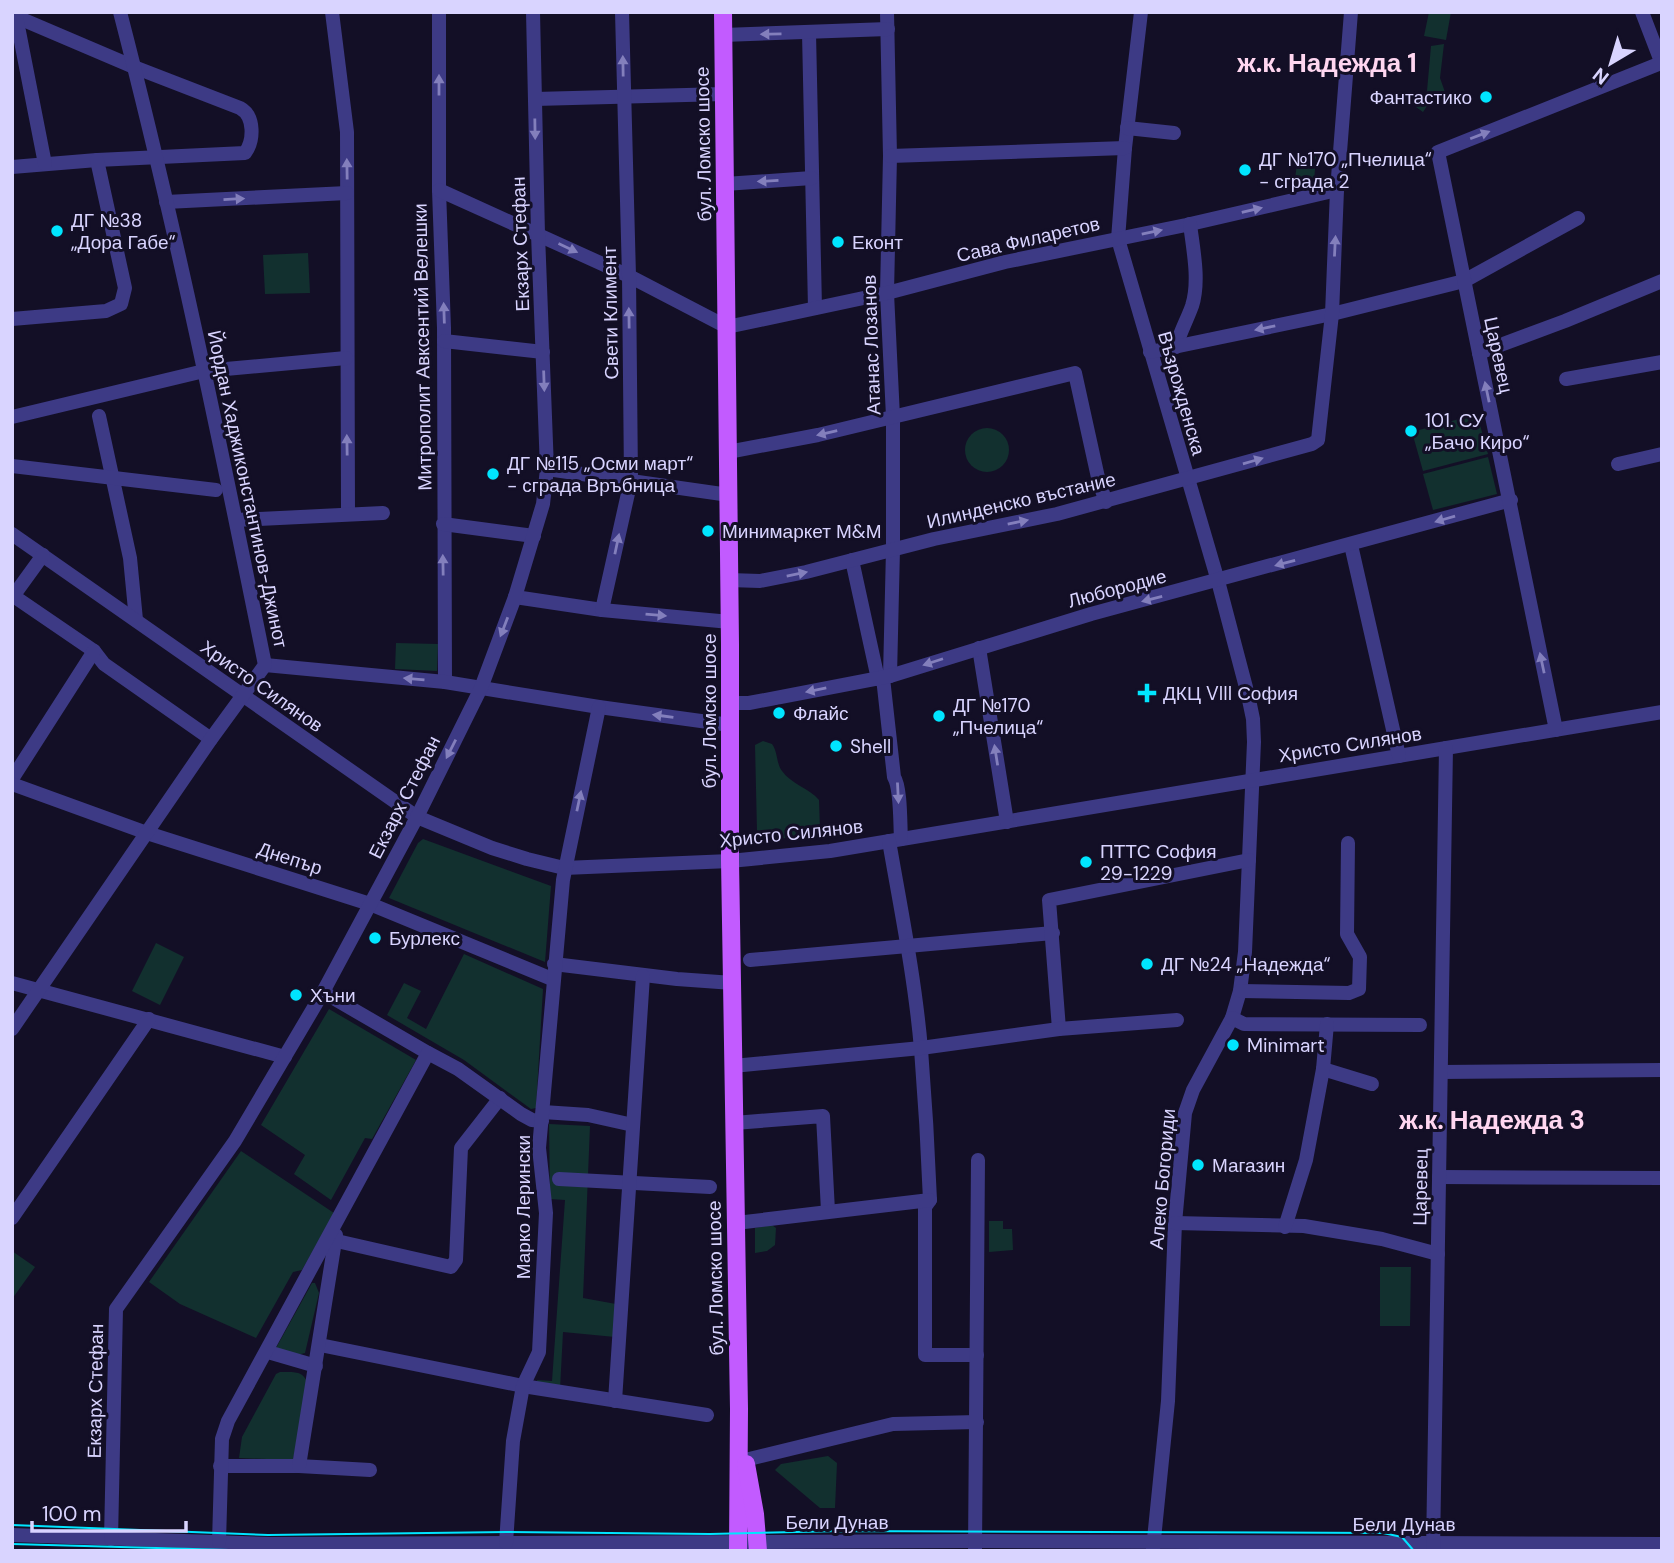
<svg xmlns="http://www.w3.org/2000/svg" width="1674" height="1563" font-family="'DM Sans',sans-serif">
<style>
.green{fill:#12302f}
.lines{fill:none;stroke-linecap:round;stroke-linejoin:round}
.minor{stroke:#3d3a85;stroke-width:14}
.major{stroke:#c25bff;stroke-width:18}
.tram{stroke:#00e5ff;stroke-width:2}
.oneway{fill:#837fbc}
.poi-dot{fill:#00e5ff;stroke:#130f26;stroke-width:2.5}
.labels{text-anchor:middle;stroke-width:6;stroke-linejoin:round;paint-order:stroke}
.poi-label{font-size:19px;fill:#d9d4ff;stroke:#130f26;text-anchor:start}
.street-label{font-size:19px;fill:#d9d4ff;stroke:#130f26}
.district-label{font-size:26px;font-weight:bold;fill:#ffd6f0;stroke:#130f26}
</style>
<rect width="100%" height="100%" fill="#130f26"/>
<!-- green -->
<g class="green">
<polygon points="1429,12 1451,12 1446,40 1424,36"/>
<polygon points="1444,44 1440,78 1446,95 1431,100 1423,112 1416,107 1427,91 1431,46"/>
<polygon points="1298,154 1316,156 1314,182 1295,180"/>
<polygon points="308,253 310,293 265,294 263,255"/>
<polygon points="1477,414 1488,454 1423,471 1412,432"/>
<circle cx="987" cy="450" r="22"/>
<polygon points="1488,457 1497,494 1433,510 1423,474"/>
<polygon points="396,643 438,644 437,671 395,669"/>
<path d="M763,741L772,744C778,752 776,763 782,771C791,784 809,788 819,800L820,829L814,836L773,839L757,831L755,745Z"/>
<polygon points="423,839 551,886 545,962 389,898 418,843"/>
<polygon points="156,943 184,957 160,1005 132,991"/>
<polygon points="464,954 543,989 536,1108 531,1109 464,1060 387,1015 404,983 421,991 407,1018 426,1029"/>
<polygon points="329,1009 416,1060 372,1139 365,1138 331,1200 294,1174 305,1155 261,1125"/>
<polygon points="549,1124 590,1126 583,1298 616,1304 615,1337 563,1332 560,1389 538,1386 537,1380 552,1381 565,1200 550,1199"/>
<polygon points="241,1151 334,1213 302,1270 293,1272 256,1338 180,1304 149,1282"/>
<polygon points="989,1221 1003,1221 1003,1229 1012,1229 1013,1250 989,1252"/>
<polygon points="772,1225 776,1228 775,1245 767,1251 755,1253 755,1228"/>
<polygon points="12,1251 35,1267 12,1299"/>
<polygon points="1380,1267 1411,1267 1410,1326 1380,1326"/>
<polygon points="312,1283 315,1283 319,1293 305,1353 297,1355 276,1348"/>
<path d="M280,1372C294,1372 305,1370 308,1386L293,1460L239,1458L242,1437L276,1374Z"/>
<polygon points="828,1456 837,1463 835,1508 820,1508 775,1470 781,1464"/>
</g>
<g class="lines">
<!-- minor -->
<g class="minor">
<polyline points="332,12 347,132 348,513"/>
<polyline points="439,12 439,190 444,328 445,682"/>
<polyline points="887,12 890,156 887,293 893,417 893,549 890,676"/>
<polyline points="1141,12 1125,148 1118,239 1218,581 1248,695 1253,719 1254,742 1245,952 1240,991 1232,1018 1193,1090 1185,1113 1175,1223 1168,1401 1153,1549"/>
<polyline points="1642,12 1662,64"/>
<path d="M12,15L134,67L240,108C255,116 254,141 245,153L97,160L12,167"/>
<polyline points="16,16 45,164"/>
<polyline points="809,33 815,308"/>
<polyline points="723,35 888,29"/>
<polyline points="535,99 724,94"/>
<polyline points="1127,128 1174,133"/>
<polyline points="890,156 1125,148"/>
<polyline points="725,184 812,178"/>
<polyline points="439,190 629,276 727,327 887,293 1005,262 1186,225 1337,190"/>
<polyline points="166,202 347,193"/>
<polyline points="12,319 106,311 121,304 125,288 97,160"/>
<polyline points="444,341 543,352"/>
<path d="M1176,347C1180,332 1187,320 1192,306C1200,281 1193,249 1190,224"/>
<polyline points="1150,352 1332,314 1464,281 1578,218"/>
<polyline points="1479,353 1565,321 1662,281"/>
<polyline points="1566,379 1662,362"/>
<polyline points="99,416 130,558 136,620"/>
<polyline points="12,417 204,371 346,358"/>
<polyline points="728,452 818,435 1075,373 1099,482 1106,502"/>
<polyline points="1618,464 1662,454"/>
<polyline points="12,466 216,490"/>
<polyline points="547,469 729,495"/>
<polyline points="236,520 383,513"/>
<polyline points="443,524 534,536"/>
<polyline points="12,534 417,817 492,848 527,859 564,868 730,861 830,851 1662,712"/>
<polyline points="1351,545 1399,756"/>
<polyline points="852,560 878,679"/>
<polyline points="729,580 760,581 806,572 934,539 1057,514 1312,444 1318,440 1332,314 1337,190 1351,12"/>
<polyline points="12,595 94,651 104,664 211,739"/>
<polyline points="14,595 43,555"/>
<polyline points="515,597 602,610 730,622"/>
<polyline points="602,610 631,480 629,276 622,12"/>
<polyline points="979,648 1007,822"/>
<polyline points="265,665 445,682 599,707 730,725"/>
<path d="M883,678L894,777C901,788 900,823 901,839"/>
<polyline points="730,703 749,703 890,676 1091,614 1511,500"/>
<polyline points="1556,730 1438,152 1661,63"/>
<polyline points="12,779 94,651"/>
<polyline points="12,784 147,833 370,904 552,979"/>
<path d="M889,841C901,910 915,979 921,1049C925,1099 928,1149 930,1200L925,1207V1355H977"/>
<polyline points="750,960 1053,933"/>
<polyline points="554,964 677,979 733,983"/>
<polyline points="12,983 285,1057"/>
<polyline points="1240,991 1349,993 1359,989 1360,957 1347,934 1348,843"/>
<polyline points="323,992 428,1053"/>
<polyline points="1232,1018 1244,1024 1420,1025"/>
<path d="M12,1029L211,739L265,665C221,447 176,228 120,12"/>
<polyline points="1059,1029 1049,900 1249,860"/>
<polyline points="733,1066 921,1048 1059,1029 1177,1020"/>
<polyline points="1323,1069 1372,1084"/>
<polyline points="1441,1072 1662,1070"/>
<polyline points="543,1112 588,1115 633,1125"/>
<polyline points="734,1123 823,1116 828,1211"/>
<polyline points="1439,1177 1662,1178"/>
<polyline points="559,1179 710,1187"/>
<polyline points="12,1218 149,1019"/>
<polyline points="736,1223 930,1200"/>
<polyline points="1175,1223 1304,1226 1382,1239 1438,1254"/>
<polyline points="1285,1227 1306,1160 1323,1069 1327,1024"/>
<polyline points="328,1239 451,1267 456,1260 461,1148 500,1098"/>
<polyline points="320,1345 523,1386 707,1415"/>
<polyline points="268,1352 316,1366"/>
<polyline points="615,1401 643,976"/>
<polyline points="745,1460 893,1424 977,1422"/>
<polyline points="220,1466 299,1466 370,1470"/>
<polyline points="299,1466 336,1235"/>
<polyline points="12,1535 270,1544 975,1541 1662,1544"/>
<polyline points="111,1539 116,1309 235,1141 323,992 417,817 481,688 515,597 543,504 547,469 538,234 533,12"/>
<polyline points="219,1542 222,1439 228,1421 428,1053 458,1069 521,1114 532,1120 542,1121"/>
<polyline points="506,1543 513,1441 523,1386 539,1352 546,1213 539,1148 563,880 599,707"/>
<polyline points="975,1551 978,1160"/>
<polyline points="1433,1551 1446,748"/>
</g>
<!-- major -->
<g class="major">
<polyline points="723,12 730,644 730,861 739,1409 738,1551"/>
<polyline points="746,1464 755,1514 758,1551"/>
</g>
<!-- tram -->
<g class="tram">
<polyline points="12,1525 268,1535 507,1532 710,1534 842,1531 1383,1533 1402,1537 1414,1551"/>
<polyline points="12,1544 267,1551"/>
<polyline points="817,1551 855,1551"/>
</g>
</g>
<!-- one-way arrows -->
<defs><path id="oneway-solid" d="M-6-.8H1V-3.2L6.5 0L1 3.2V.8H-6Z" transform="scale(1.75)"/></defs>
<g class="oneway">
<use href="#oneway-solid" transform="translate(771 34) rotate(179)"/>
<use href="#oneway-solid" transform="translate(623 66) rotate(-91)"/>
<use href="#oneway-solid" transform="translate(439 85) rotate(-90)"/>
<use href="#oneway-solid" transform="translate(535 129) rotate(89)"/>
<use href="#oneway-solid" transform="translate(1480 135) rotate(-21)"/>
<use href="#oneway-solid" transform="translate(347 169) rotate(-91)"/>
<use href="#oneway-solid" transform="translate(768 181) rotate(177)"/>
<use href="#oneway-solid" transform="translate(234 199) rotate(-3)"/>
<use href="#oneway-solid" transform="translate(1252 210) rotate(-13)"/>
<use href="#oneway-solid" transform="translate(1152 232) rotate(-12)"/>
<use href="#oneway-solid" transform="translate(1335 246) rotate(-87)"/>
<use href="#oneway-solid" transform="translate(568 248) rotate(25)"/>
<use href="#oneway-solid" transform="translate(444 313) rotate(-92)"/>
<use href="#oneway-solid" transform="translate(629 318) rotate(-91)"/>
<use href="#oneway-solid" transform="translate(1265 328) rotate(168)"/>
<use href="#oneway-solid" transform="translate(544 381) rotate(88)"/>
<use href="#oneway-solid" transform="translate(1487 392) rotate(-102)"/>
<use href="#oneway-solid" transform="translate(827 433) rotate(167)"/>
<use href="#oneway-solid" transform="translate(347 445) rotate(-91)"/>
<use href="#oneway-solid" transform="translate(1253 461) rotate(-16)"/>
<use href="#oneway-solid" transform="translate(1445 519) rotate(164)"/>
<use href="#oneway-solid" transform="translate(1018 522) rotate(-11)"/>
<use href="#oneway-solid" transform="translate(617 544) rotate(-78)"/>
<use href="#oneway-solid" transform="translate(1285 563) rotate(165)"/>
<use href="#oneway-solid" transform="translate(443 565) rotate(-91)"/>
<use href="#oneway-solid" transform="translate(797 574) rotate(-11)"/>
<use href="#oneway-solid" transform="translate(1152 599) rotate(166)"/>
<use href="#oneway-solid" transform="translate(656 615) rotate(5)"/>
<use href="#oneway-solid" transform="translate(504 627) rotate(111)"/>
<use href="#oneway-solid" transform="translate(933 662) rotate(162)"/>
<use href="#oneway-solid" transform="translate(1542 663) rotate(-102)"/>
<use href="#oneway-solid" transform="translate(414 679) rotate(-175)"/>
<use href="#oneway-solid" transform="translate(816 690) rotate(169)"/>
<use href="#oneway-solid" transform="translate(663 716) rotate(-172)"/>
<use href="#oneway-solid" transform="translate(451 749) rotate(117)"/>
<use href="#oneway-solid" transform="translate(996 755) rotate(-99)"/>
<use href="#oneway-solid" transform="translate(898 793) rotate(87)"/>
<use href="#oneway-solid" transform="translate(579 801) rotate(-78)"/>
</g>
<!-- markers -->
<g class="poi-dot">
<circle cx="1486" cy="97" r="7"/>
<circle cx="1245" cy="170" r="7"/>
<circle cx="57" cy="231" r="7"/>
<circle cx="838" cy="242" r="7"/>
<circle cx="1411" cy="431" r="7"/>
<circle cx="493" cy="474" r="7"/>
<circle cx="708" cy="531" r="7"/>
<path d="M1143.5 682.5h7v7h7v7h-7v7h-7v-7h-7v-7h7z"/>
<circle cx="779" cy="713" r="7"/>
<circle cx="939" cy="716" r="7"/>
<circle cx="836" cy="746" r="7"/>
<circle cx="1086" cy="862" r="7"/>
<circle cx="375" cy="938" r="7"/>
<circle cx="1147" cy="964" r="7"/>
<circle cx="296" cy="995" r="7"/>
<circle cx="1233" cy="1045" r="7"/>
<circle cx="1198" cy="1165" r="7"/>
</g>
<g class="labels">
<!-- poi labels -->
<g class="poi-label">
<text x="1472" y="104" text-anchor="end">Фантастико</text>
<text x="1259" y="166">ДГ №170 „Пчелица“<tspan x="1259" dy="22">- сграда 2</tspan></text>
<text x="71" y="227">ДГ №38<tspan x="71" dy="22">„Дора Габе“</tspan></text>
<text x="852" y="249">Еконт</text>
<text x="1425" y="427">101. СУ<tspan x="1425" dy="22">„Бачо Киро“</tspan></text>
<text x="507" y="470">ДГ №115 „Осми март“<tspan x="507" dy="22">- сграда Връбница</tspan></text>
<text x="722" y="538">Минимаркет М&amp;М</text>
<text x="1163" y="700">ДКЦ VIII София</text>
<text x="953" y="712">ДГ №170<tspan x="953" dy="22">„Пчелица“</tspan></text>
<text x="793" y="720">Флайс</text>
<text x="850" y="753">Shell</text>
<text x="1100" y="858">ПТТС София<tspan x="1100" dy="22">29-1229</tspan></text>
<text x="389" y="945">Бурлекс</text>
<text x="1161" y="971">ДГ №24 „Надежда“</text>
<text x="310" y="1002">Хъни</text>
<text x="1247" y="1052">Minimart</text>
<text x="1212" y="1172">Магазин</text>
</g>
<!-- street labels -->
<g class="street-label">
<text transform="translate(703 144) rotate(-91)" y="7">бул. Ломско шосе</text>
<text transform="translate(1028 239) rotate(-13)" y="7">Сава Филаретов</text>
<text transform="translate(520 244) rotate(-92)" y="7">Екзарх Стефан</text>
<text transform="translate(610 313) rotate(-91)" y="7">Свети Климент</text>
<text transform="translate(871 345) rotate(-92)" y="7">Атанас Лозанов</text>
<text transform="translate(422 347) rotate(-91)" y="7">Митрополит Авксентий Велешки</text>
<text transform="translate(1499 355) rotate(78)" y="7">Царевец</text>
<text transform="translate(1182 393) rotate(74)" y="7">Възрожденска</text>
<text transform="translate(248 489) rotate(78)" y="7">Йордан Хаджиконстантинов-Джинот</text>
<text transform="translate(1021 500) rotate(-13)" y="7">Илинденско въстание</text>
<text transform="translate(1117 588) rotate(-15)" y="7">Любородие</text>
<text transform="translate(262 686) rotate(35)" y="7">Христо Силянов</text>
<text transform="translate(709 711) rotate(-90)" y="7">бул. Ломско шосе</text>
<text transform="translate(1350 744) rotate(-9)" y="7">Христо Силянов</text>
<text transform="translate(404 797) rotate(-63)" y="7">Екзарх Стефан</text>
<text transform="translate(791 833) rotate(-6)" y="7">Христо Силянов</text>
<text transform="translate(290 858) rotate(18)" y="7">Днепър</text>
<text transform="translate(1162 1179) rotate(-85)" y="7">Алеко Богориди</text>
<text transform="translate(1420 1187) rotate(-89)" y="7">Царевец</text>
<text transform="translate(523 1207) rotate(-90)" y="7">Марко Лерински</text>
<text transform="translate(715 1278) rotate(-91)" y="7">бул. Ломско шосе</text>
<text transform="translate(95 1391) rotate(-89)" y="7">Екзарх Стефан</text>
<text x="837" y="1529">Бели Дунав</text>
<text x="1404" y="1531">Бели Дунав</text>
</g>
<!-- district labels -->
<g class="district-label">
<text x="1327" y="72">ж.к. Надежда 1</text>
<text x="1492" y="1129">ж.к. Надежда 3</text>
</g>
</g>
<!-- border -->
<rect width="1674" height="1563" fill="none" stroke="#d9d4ff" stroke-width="28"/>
<!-- north arrow -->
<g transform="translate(1611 63) rotate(218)" stroke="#130f26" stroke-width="5" paint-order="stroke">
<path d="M0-5L12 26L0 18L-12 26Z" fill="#d9d4ff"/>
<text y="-10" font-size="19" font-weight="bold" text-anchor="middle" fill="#d9d4ff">N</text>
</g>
<!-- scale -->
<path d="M32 1521v10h154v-10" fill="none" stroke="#d9d4ff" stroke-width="3.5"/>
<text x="42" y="1521" font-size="21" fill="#d9d4ff" stroke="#130f26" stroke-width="5" paint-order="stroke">100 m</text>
</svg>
